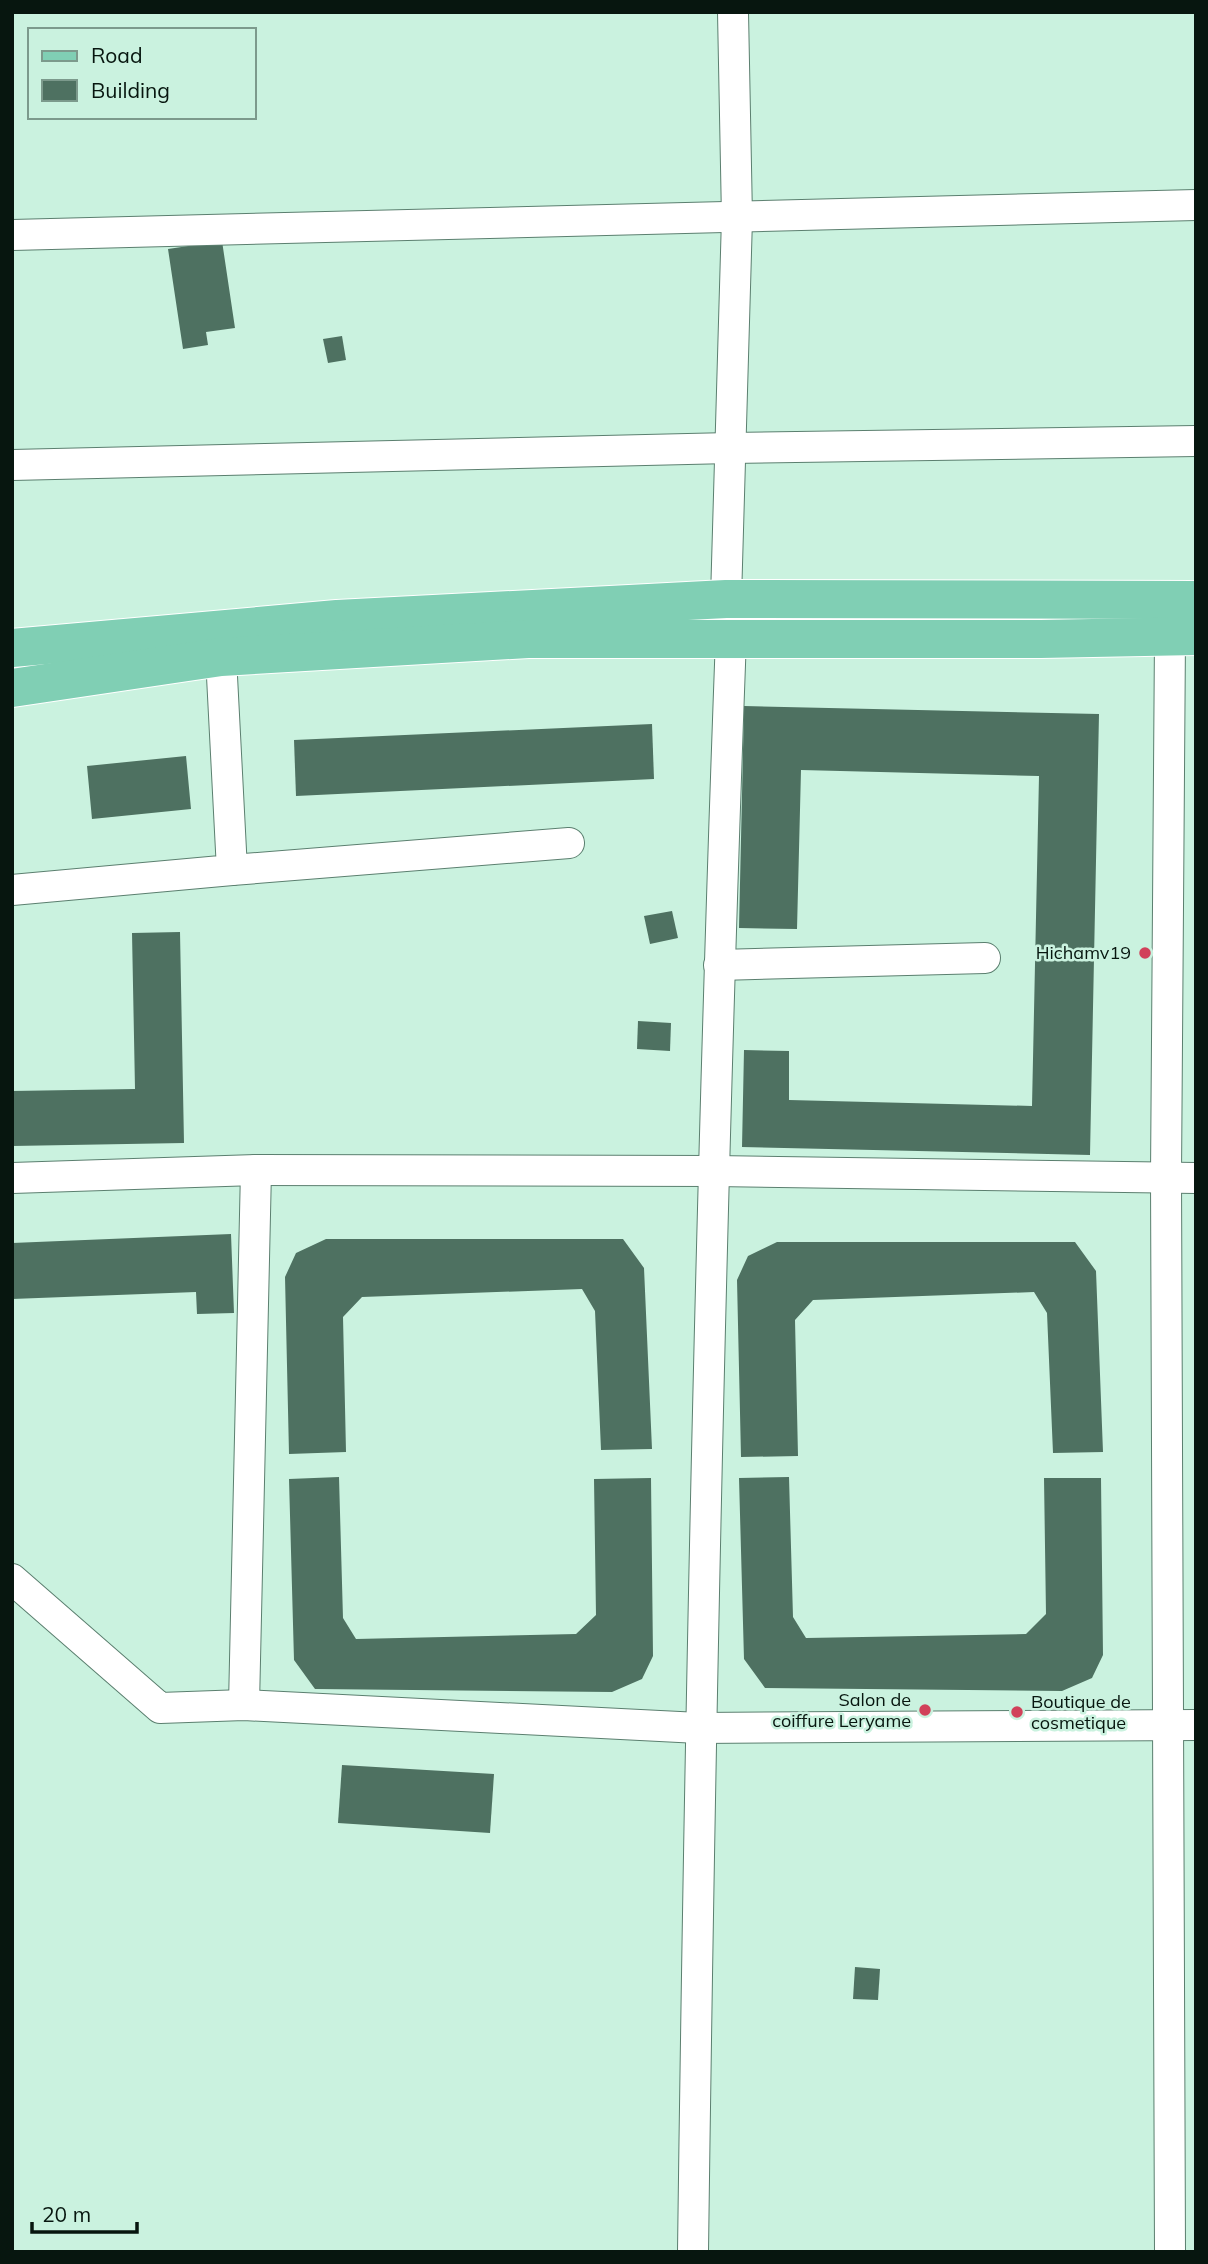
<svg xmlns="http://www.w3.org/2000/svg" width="1208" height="2264" font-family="Mulish,sans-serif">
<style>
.building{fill:#4e7161}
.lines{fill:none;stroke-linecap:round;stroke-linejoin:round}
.street-casing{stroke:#5b7f6f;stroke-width:32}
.primary-casing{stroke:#fff;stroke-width:40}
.street{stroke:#fff;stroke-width:30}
.primary{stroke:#80cfb4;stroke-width:38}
.poi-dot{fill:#d1415a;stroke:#caf2df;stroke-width:2.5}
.labels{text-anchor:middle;stroke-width:5;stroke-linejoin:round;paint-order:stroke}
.poi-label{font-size:18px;fill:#07160f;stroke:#caf2df;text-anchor:end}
</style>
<rect width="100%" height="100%" fill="#caf2df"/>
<!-- building -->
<g class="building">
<polygon points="222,241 235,328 206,332 208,345 183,349 168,249"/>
<polygon points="342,336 346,360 328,363 323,339"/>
<polygon points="744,706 1099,714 1090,1155 742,1147 744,1050 789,1051 789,1100 1032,1106 1039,776 801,770 797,929 739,928"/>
<polygon points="652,724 654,779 296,796 294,740"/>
<polygon points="186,756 191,809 92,819 87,766"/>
<polygon points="672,911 678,938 650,944 644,916"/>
<polygon points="180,932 184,1143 12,1146 12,1091 135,1089 132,933"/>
<polygon points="638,1021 671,1023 670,1051 637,1049"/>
<polygon points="231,1234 234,1313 197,1314 196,1292 12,1299 12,1243"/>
<polygon points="326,1239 623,1239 644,1268 652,1449 601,1450 595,1311 582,1289 362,1297 343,1317 346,1452 289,1454 285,1277 296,1253"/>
<polygon points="777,1242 1075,1242 1096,1271 1103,1452 1053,1453 1047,1313 1034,1292 813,1300 795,1320 798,1456 741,1457 737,1280 748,1256"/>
<polygon points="339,1477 343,1618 356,1639 576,1634 596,1615 594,1479 651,1478 653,1656 642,1679 612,1692 315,1689 294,1660 289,1479"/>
<polygon points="789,1477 793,1617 806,1638 1026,1634 1046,1614 1044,1478 1101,1478 1103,1655 1092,1678 1062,1691 765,1688 744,1659 739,1478"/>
<polygon points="342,1765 494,1774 490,1833 338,1823"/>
<polygon points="855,1967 880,1969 878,2000 853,1999"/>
</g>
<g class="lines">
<defs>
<g id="street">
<polyline points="12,235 1196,205"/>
<polyline points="12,465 730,448 1196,441"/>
<polyline points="1166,616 1170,637 1166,1176 1170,2252"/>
<polyline points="232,870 569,843"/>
<polyline points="12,890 232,870 221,657 213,637"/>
<polyline points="719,965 985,958"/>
<polyline points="12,1178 256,1170 715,1171 1196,1178"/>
<polyline points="12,1579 160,1708 244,1705 699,1728 1196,1725"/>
<polyline points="244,1705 256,1170"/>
<path d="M693,2252C700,1714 711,1175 731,637L726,599L737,218L733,12"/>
</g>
<g id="primary">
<polyline points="12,648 337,619 726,599 1196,600"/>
<polyline points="12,688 221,657 528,639 1041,639 1196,636"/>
</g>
</defs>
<!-- street casing -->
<use href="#street" class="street-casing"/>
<!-- primary casing -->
<use href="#primary" class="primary-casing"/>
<!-- street -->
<use href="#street" class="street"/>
<!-- primary -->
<use href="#primary" class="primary"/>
</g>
<!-- markers -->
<g class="poi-dot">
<circle cx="1145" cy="953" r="7"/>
<circle cx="925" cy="1710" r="7"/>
<circle cx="1017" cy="1712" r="7"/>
</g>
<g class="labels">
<!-- poi labels -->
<g class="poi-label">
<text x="1131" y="959">Hichamv19</text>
<text x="911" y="1706">Salon de<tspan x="911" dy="21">coiffure Leryame</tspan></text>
<text x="1031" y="1708" text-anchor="start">Boutique de<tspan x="1031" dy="21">cosmetique</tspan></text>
</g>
</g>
<!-- border -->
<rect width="1208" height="2264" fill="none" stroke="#07160f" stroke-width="28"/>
<!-- legend -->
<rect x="28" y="28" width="228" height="91" fill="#caf2df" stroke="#7c9a8c" stroke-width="2"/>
<rect x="42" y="51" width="35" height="10" fill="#80cfb4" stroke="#7c9a8c" stroke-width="2"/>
<text x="91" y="63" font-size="21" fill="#07160f">Road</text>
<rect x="42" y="80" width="35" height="21" fill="#4e7161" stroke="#7c9a8c" stroke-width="2"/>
<text x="91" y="98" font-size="21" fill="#07160f">Building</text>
<!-- scale -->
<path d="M32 2222v10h105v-10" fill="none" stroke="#07160f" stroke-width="3.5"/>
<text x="42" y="2222" font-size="21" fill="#07160f" stroke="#caf2df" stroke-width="5" paint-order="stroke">20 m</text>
</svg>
